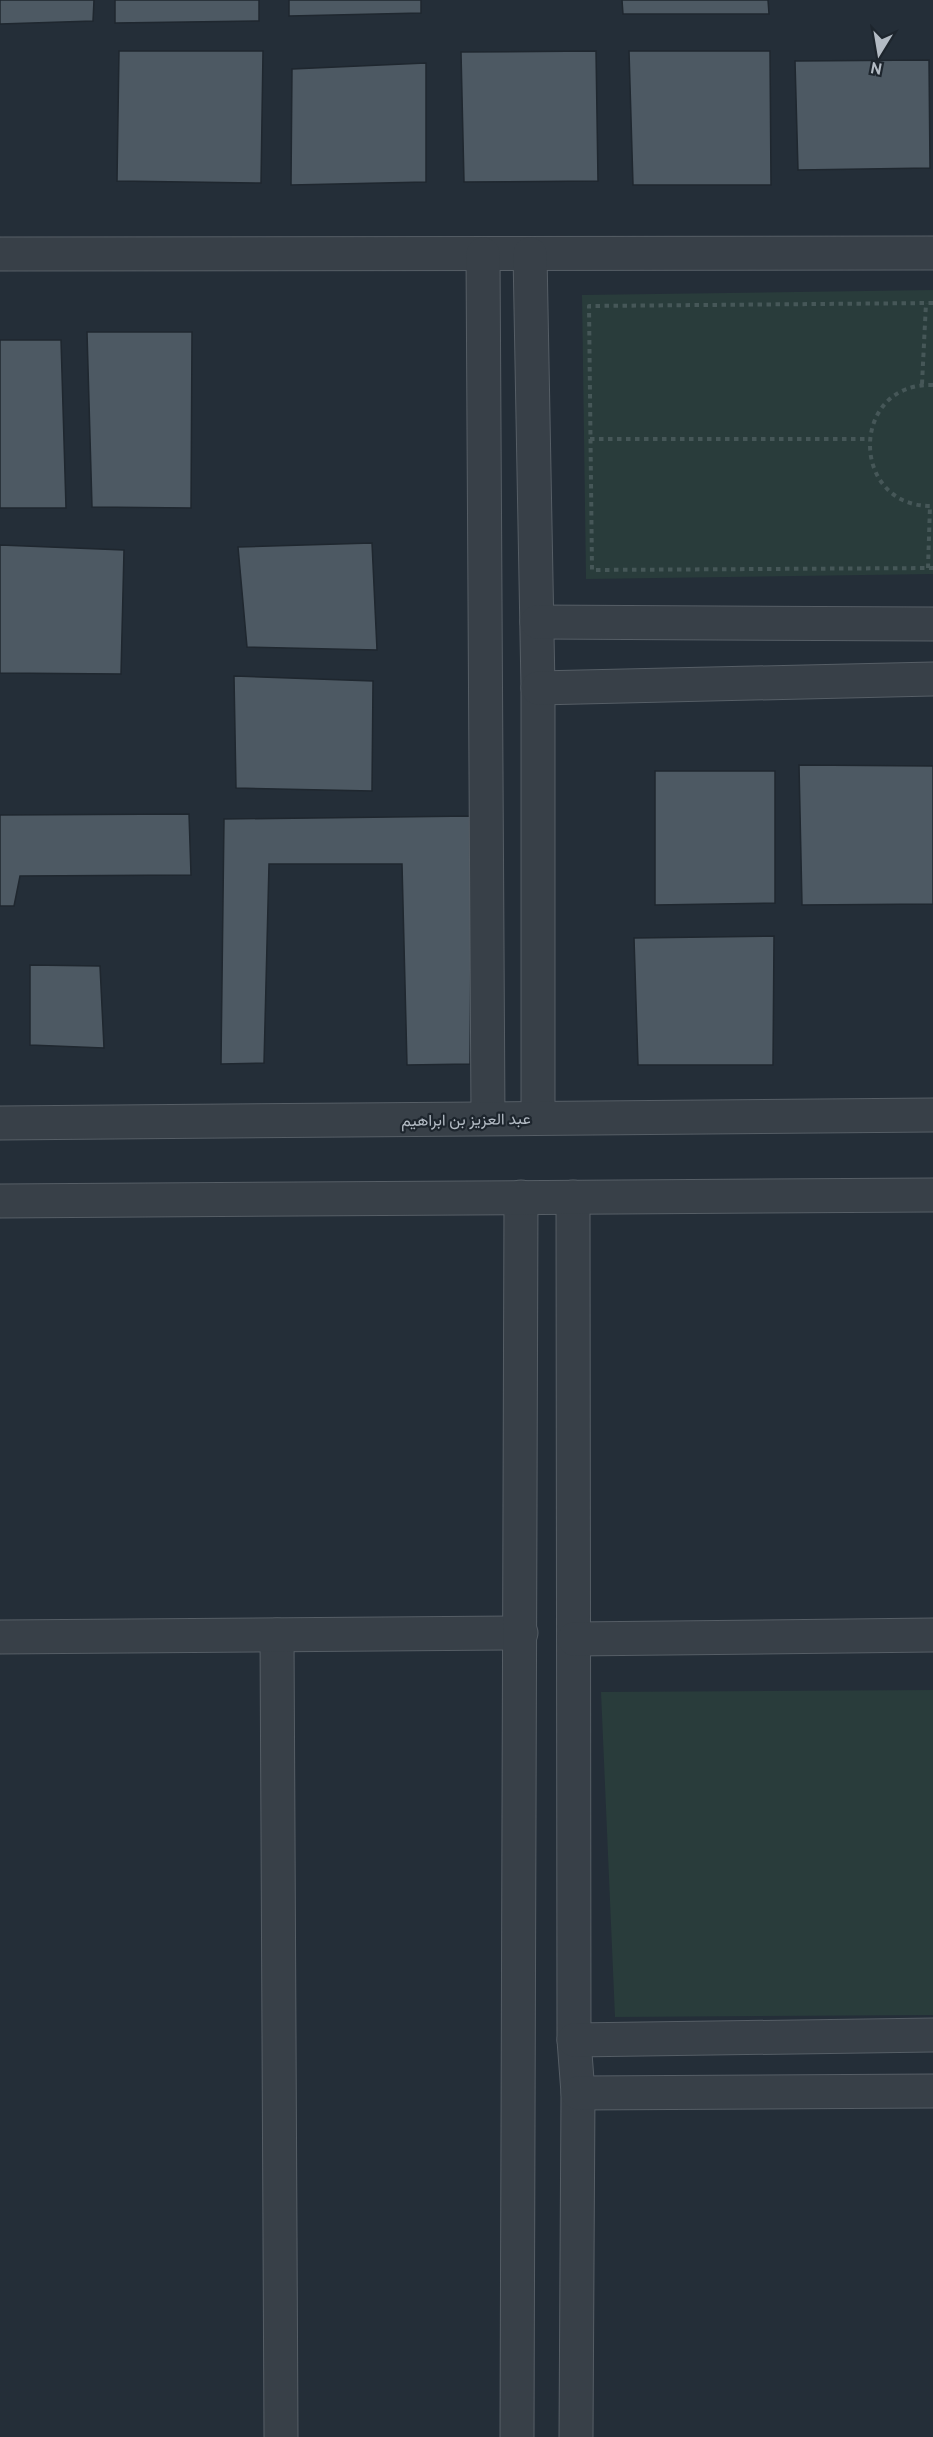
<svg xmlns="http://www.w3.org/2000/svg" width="933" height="2437" font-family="Overpass,Vazirmatn,sans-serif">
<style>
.green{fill:#293c3b}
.building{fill:#4d5963;stroke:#1f272f;stroke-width:1.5}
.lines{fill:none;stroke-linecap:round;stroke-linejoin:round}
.minor-casing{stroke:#565e66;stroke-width:35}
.tertiary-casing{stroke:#565e66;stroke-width:35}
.path{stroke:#465758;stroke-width:4;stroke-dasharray:4.5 4.5;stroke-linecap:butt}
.minor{stroke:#384048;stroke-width:33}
.tertiary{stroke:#384048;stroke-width:33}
.labels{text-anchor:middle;stroke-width:4.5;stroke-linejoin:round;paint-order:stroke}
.street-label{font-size:16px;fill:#b3bbc4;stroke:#1d252d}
</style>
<rect width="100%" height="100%" fill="#242e38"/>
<!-- green -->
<g class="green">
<polygon points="933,290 933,574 586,579 582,295"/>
<polygon points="933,1690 933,2015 615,2017 601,1692"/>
</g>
<!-- building -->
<g class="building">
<polygon points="0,0 94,0 93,21 0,24"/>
<polygon points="115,0 259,0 259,21 115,23"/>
<polygon points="289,0 421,0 421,13 289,16"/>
<polygon points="622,0 768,0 769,14 623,14"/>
<polygon points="119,51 263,51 261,183 117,181"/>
<polygon points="596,51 598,181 464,182 461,52"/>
<polygon points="629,51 770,51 771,185 633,185"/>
<polygon points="929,60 930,168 798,170 795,61"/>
<polygon points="426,63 426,182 291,185 292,69"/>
<polygon points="87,332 192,332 191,508 92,507"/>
<polygon points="0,340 61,340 66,508 0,508"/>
<polygon points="372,543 377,650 247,647 238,547"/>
<polygon points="0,545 124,550 121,674 0,673"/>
<polygon points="234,676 373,681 372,791 236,788"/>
<polygon points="799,765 933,766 933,904 802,905"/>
<polygon points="655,771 775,771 775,903 655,905"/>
<polygon points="189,814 191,875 20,876 14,906 0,906 0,815"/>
<polygon points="472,816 470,1064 407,1065 402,864 269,864 264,1063 221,1064 224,819"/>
<polygon points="774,936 773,1065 638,1065 634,938"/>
<polygon points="30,965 100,966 104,1048 30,1045"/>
</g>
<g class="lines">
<defs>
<g id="minor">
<polyline points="0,254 933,253"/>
<polyline points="483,254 488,1118"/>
<polyline points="530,254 538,688 538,1118"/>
<polyline points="537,622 933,624"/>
<polyline points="538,688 933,679"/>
<polyline points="573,1197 574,2040 578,2093 576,2437"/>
<polyline points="277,1635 281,2437"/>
<polyline points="0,1637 521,1633"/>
<polyline points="574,1639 933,1635"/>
<polyline points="574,2040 933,2035"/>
<polyline points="578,2093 933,2091"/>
<polyline points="517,2437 521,1197"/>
</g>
<g id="tertiary">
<polyline points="0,1123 933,1115"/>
<polyline points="0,1201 933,1195"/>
</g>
</defs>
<!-- minor casing -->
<use href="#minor" class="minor-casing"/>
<!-- tertiary casing -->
<use href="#tertiary" class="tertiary-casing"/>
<!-- path -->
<g class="path">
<polyline points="933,303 589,306 592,570 933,568"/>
<polyline points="922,384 926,303"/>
<path d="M933,385C849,382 849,508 933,506"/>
<polyline points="590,439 869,439"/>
<polyline points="928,568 930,506"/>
</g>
<!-- minor -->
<use href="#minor" class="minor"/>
<!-- tertiary -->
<use href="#tertiary" class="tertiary"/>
</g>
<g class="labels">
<!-- street labels -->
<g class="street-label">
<text transform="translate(466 1119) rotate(-1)" y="6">عبد العزيز بن ابراهيم</text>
</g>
</g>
<!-- north arrow -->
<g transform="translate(879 54) rotate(191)" stroke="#1d252d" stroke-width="4.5" paint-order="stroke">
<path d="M0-4.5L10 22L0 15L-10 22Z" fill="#b3bbc4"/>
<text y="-9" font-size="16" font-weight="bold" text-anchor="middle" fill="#b3bbc4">N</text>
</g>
</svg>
